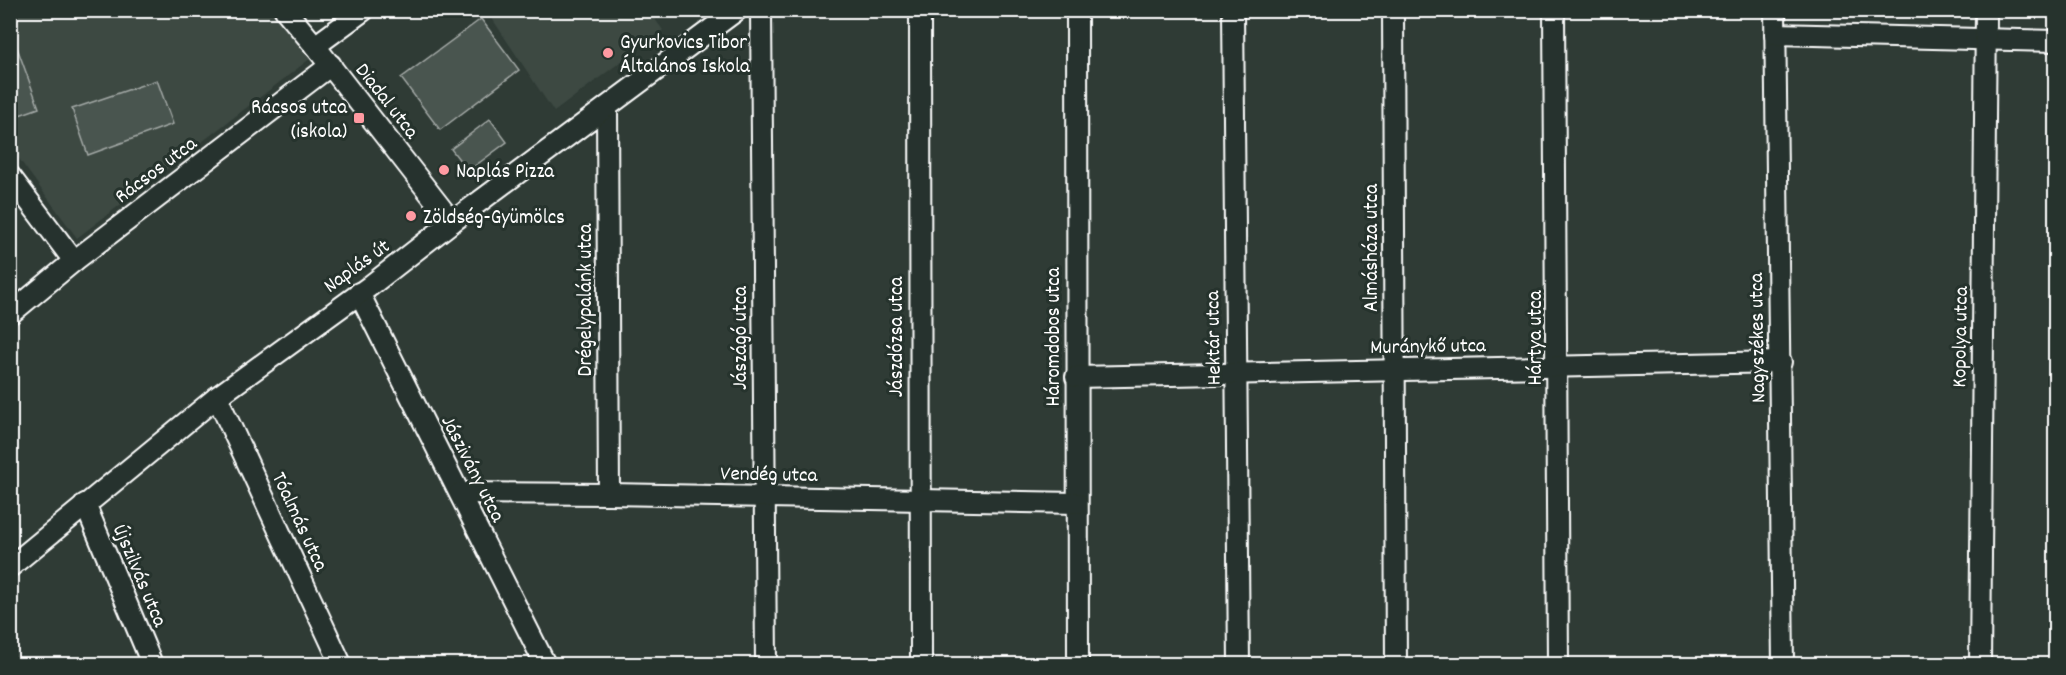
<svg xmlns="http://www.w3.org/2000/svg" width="2066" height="675" font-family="Dekko,sans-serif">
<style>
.built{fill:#3c4842}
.pitch{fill:#4a544f;stroke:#a4aaa7;stroke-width:1.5}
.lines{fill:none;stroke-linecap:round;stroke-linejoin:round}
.minor-casing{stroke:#fff;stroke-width:24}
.minor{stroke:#26332d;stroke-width:20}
.poi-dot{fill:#ff9aa2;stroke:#26332d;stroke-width:2}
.labels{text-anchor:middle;stroke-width:6;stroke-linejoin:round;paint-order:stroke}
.poi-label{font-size:21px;fill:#fff;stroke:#26332d;text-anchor:start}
.street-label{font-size:21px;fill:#fff;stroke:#26332d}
</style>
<rect width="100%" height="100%" fill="#2f3b35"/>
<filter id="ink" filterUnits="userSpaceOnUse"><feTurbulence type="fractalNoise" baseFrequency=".0167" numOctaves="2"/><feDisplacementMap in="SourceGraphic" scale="12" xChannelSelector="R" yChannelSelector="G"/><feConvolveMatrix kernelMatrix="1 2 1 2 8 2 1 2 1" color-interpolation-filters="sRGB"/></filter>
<g filter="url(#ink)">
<!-- built -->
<g class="built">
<polygon points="10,11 273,11 311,58 77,238 11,148"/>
<polygon points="487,11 649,11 663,30 554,112"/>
</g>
<!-- pitch -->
<g class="pitch">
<polygon points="481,19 519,70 440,130 401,78"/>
<polygon points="11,31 39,108 11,118 10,31"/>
<polygon points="157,80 173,124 88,155 72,109"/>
<polygon points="490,119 507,142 468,171 451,149"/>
</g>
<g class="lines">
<defs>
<g id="minor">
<polyline points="285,10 315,46 452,222"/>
<polyline points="761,10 766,664"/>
<polyline points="920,10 921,664"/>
<polyline points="1077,10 1078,664"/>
<polyline points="1233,10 1239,664"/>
<polyline points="1393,10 1396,664"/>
<polyline points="1554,10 1558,664"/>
<polyline points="1775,10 1783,664"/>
<polyline points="1775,34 2056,41"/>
<polyline points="315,46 364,10"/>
<polyline points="607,107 609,494"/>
<polyline points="10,176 74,261"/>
<polyline points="359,293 545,664"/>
<polyline points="10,314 74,261 331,65"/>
<polyline points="1076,377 1781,362"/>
<polyline points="217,397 341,664"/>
<polyline points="460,493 609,494 1077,503"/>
<polyline points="85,504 152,664"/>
<polyline points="10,567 217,397 370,286 452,222 737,10"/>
<polyline points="1980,664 1986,10"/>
</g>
</defs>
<!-- minor casing -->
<use href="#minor" class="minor-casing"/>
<!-- minor -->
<use href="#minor" class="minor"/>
</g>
</g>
<!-- markers -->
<g class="poi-dot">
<circle cx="608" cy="53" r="6"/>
<rect x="353" y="112" width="12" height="12" rx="3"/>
<circle cx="444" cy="170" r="6"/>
<circle cx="411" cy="216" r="6"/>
</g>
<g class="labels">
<!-- poi labels -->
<g class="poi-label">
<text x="620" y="48">Gyurkovics Tibor<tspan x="620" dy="24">Általános Iskola</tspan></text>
<text x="347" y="113" text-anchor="end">Rácsos utca<tspan x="347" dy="24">(iskola)</tspan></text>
<text x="456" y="177">Naplás Pizza</text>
<text x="423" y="223">Zöldség-Gyümölcs</text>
</g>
<!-- street labels -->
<g class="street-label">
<text transform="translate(388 100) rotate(52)" y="7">Diadal utca</text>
<text transform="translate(155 169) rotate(-37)" y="7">Rácsos utca</text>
<text transform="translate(1370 248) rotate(-90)" y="7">Almásháza utca</text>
<text transform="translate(356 265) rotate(-36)" y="7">Naplás út</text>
<text transform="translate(584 300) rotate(-90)" y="7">Drégelypalánk utca</text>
<text transform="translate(895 337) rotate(-90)" y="7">Jászdózsa utca</text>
<text transform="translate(1052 337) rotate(-90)" y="7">Háromdobos utca</text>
<text transform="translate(1959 337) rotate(-89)" y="7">Kopolya utca</text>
<text transform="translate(739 338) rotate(-90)" y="7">Jászágó utca</text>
<text transform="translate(1212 338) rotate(-91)" y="7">Hektár utca</text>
<text transform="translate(1534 338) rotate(-90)" y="7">Hártya utca</text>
<text transform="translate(1756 338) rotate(-91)" y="7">Nagyszékes utca</text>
<text transform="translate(1428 345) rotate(-1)" y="7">Muránykő utca</text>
<text transform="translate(474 468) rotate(63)" y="7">Jászivány utca</text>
<text transform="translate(769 473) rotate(1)" y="7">Vendég utca</text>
<text transform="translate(301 521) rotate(65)" y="7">Tóalmás utca</text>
<text transform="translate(141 575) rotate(67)" y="7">Újszilvás utca</text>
</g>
</g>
<!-- margin -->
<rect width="2066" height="675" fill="none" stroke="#26332d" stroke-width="36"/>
<rect x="18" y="18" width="2030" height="639" fill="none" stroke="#fff" stroke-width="2" filter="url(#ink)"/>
</svg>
